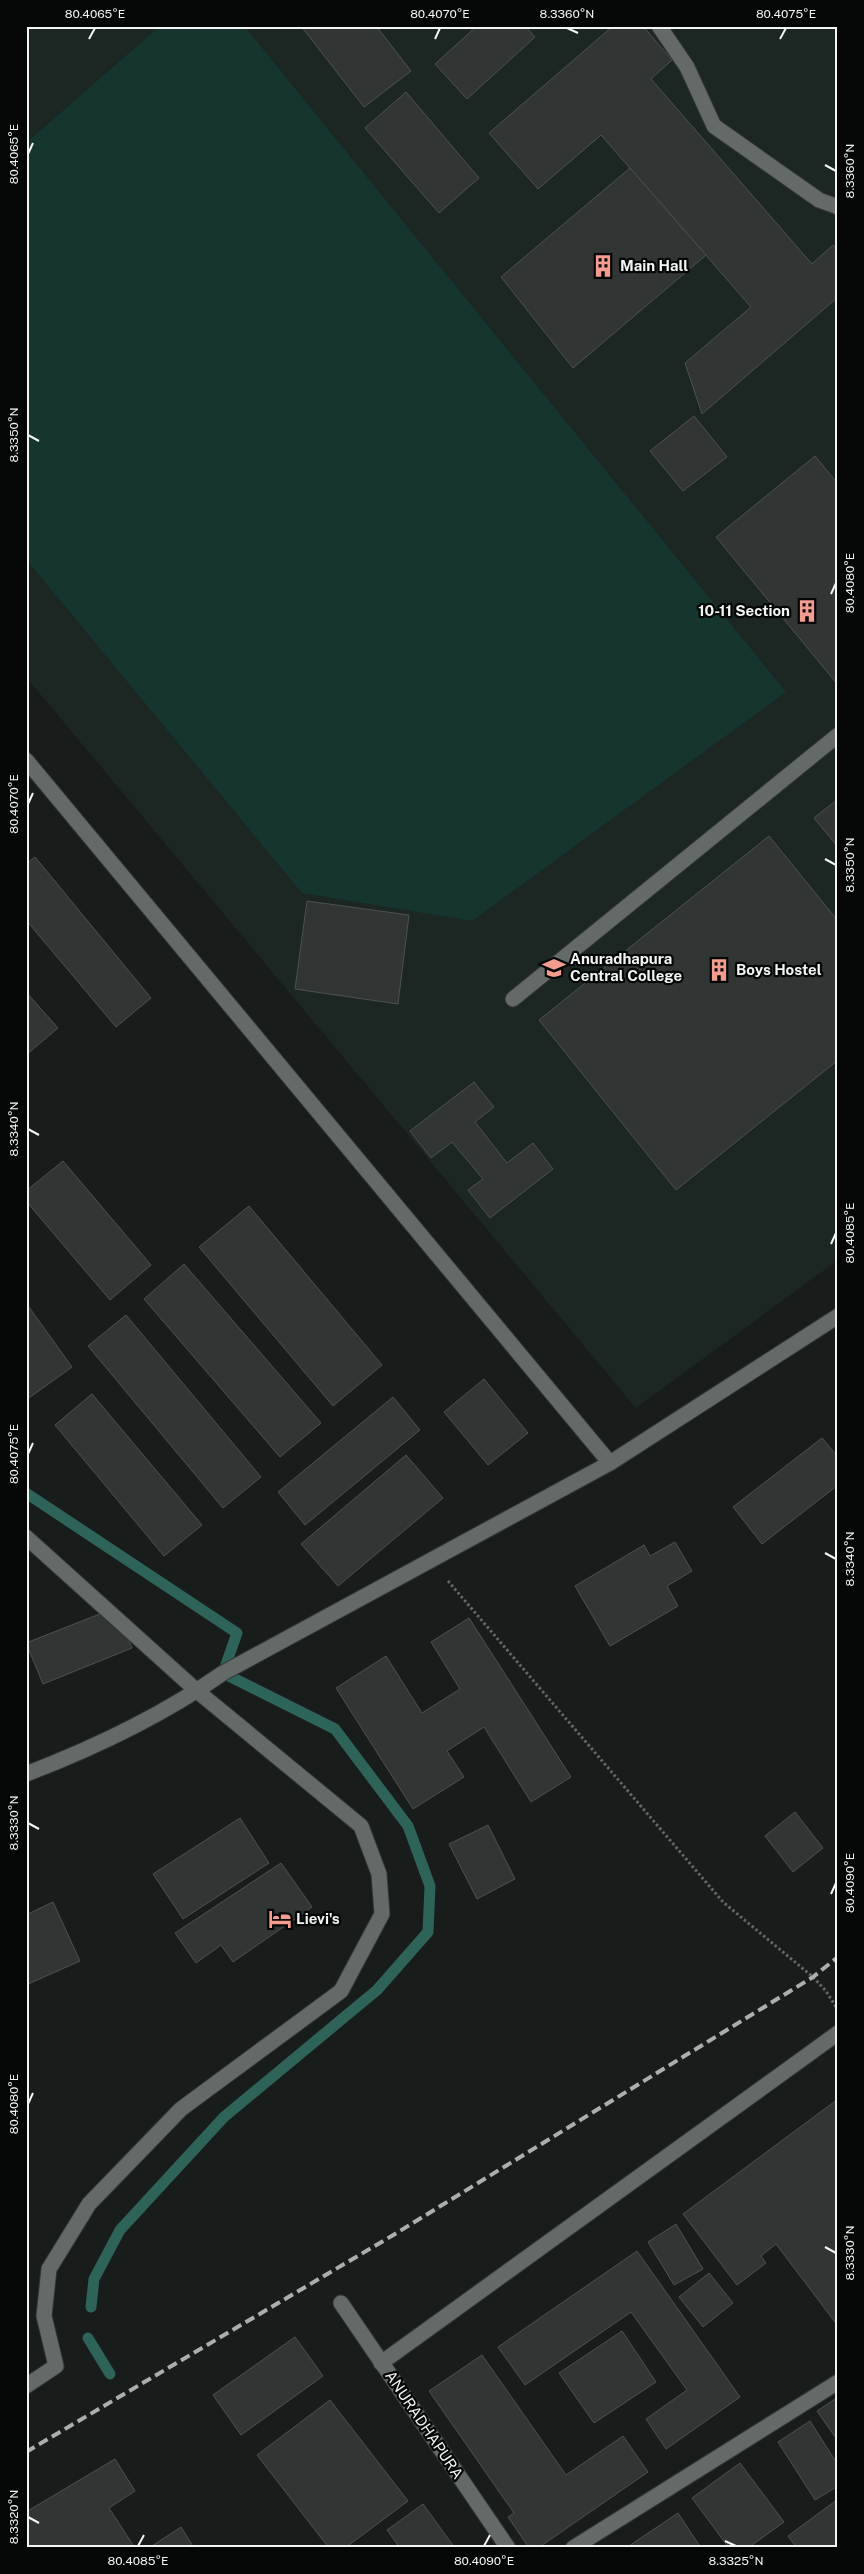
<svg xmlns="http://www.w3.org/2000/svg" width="864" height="2574" font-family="'Public Sans',sans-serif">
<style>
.built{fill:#1c2724}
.pitch{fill:#15352e}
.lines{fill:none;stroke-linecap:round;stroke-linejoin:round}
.stream{stroke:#2d6358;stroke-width:11}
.building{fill:#313534;stroke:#4d5251}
.lane-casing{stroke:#343636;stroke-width:17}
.street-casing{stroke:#343636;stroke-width:17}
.path{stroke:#636766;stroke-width:3;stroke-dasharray:2.5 2.5;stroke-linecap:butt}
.lane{stroke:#646a68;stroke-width:15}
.street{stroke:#646a68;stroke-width:15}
.rail{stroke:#aaaead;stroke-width:4;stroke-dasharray:10 5;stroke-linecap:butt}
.ticks{fill:none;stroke:#f2f5f4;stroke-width:2}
.labels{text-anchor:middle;stroke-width:4.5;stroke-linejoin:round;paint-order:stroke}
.poi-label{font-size:15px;font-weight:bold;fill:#f2f5f4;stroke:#050606;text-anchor:start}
.street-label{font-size:15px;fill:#f2f5f4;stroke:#050606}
.neatline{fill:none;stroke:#f2f5f4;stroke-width:2}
.ticks-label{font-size:12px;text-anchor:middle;fill:#f2f5f4}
</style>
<rect width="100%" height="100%" fill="#181c1b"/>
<!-- built -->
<polygon class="built" points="26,26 838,26 838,1260 636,1408 26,677"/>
<!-- pitch -->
<polygon class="pitch" points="160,26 244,26 786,692 472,921 302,893 26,559 26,143"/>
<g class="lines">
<!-- stream -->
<g class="stream">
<polyline points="26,1493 237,1633 223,1673 335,1729 408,1826 430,1886 428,1932 377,1990 224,2117 120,2230 94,2279 91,2307"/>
<polyline points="88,2338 110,2374"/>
</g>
</g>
<!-- building -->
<g class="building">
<polygon points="301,26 376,26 411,71 364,107"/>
<polygon points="477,26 525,26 535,37 467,99 435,64"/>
<polygon points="613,26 643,26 672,60 651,79 812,264 833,245 838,250 838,297 702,414 685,363 751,307 601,135 538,189 489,133"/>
<polygon points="406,92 479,178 439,213 365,128"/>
<polygon points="630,168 706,255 573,368 501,277"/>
<polygon points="694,416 727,457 683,491 650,451"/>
<polygon points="815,456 838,484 838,685 716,537"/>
<polygon points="838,799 838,847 814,818"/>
<polygon points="769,836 838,921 838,1060 676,1190 539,1020"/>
<polygon points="35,857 151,998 116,1027 26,920 26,864"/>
<polygon points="307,901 409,915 398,1004 295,989"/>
<polygon points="26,992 58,1028 26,1055"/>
<polygon points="474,1082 494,1107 475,1122 507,1163 533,1143 553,1169 490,1218 468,1190 483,1179 452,1142 431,1158 410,1131"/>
<polygon points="63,1161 151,1265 110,1300 26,1201 26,1191"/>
<polygon points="249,1206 382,1365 333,1406 199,1247"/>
<polygon points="184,1264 321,1423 280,1457 144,1299"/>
<polygon points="26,1303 72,1367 26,1400"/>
<polygon points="126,1315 261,1477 223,1508 88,1346"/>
<polygon points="484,1379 528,1433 488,1465 444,1412"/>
<polygon points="92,1394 202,1525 164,1556 55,1425"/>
<polygon points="393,1397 420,1430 305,1525 278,1492"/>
<polygon points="822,1438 838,1457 838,1485 762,1544 733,1507"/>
<polygon points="406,1455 443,1498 338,1586 301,1544"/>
<polygon points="675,1542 692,1571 667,1586 678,1606 610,1646 575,1586 644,1545 650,1556"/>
<polygon points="115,1608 132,1648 43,1684 26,1643"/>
<polygon points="469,1618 571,1777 531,1802 484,1727 447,1751 464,1777 413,1809 336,1688 386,1656 422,1713 460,1689 431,1642"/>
<polygon points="795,1812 823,1848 793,1872 765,1836"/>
<polygon points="240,1818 269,1863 183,1919 153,1874"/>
<polygon points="488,1825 515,1879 477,1899 449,1844"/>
<polygon points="281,1863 312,1907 233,1962 221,1945 196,1963 175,1933"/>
<polygon points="53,1902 80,1961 26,1985 26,1915"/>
<polygon points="838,2099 838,2326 776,2244 761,2256 766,2263 737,2285 683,2214"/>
<polygon points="676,2224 703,2269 674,2285 648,2242"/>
<polygon points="637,2251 740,2397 666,2449 646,2419 687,2390 631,2312 525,2385 498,2347"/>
<polygon points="709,2273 733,2303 703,2327 679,2297"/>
<polygon points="622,2331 656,2382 594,2423 559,2373"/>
<polygon points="295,2337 323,2376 241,2435 213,2395"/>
<polygon points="482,2355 566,2475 623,2436 648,2472 538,2548 529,2548 508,2517 514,2513 429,2391"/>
<polygon points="838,2397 838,2441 817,2411"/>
<polygon points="330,2400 408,2501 345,2548 329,2548 257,2455"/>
<polygon points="810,2421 838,2465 838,2486 815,2500 778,2442"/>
<polygon points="115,2459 135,2491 109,2508 135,2548 26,2548 26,2512"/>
<polygon points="740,2463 784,2522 748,2548 729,2548 692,2498"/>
<polygon points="838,2499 838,2548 797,2548 788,2536"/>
<polygon points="423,2504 455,2548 400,2548 387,2530"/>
<polygon points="678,2513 701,2548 626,2548"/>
<polygon points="181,2527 194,2548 149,2548"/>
</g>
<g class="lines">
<defs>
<g id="lane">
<polyline points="659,26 687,67 714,126 819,200 838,207"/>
<polyline points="513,999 838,735"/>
</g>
<g id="street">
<polyline points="26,760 610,1463"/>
<polyline points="26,1537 197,1691 361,1826 379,1874 382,1914 341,1991 181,2109 89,2204 49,2269 44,2316 56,2366 26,2386"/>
<path d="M26,1774C94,1748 163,1715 223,1673L610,1463L838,1316"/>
<polyline points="341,2303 508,2548"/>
<polyline points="381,2363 838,2033"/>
<polyline points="573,2548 838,2382"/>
</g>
</defs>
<!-- lane casing -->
<use href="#lane" class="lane-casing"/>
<!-- street casing -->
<use href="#street" class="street-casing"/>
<!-- path -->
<polyline class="path" points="448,1581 723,1902 813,1977 826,1991 836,2007"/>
<!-- lane -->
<use href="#lane" class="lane"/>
<!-- street -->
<use href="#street" class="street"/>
<!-- rail -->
<polyline class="rail" points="26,2452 395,2234 813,1977 838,1957"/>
</g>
<!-- ticks -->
<path class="ticks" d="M567,28L578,33M89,39L95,28M435,39L440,28M780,39L786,28M28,154L33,143M825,165L836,171M28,435L39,441M831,594L836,583M28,804L33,793M825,859L836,865M28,1129L39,1135M831,1244L836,1233M28,1454L33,1443M825,1553L836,1559M28,1823L39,1829M831,1894L836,1883M28,2104L33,2093M825,2247L836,2253M28,2517L39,2523M725,2541L736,2546M138,2546L144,2535M484,2546L490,2535"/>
<!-- icons -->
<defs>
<symbol id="building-bare" viewBox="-9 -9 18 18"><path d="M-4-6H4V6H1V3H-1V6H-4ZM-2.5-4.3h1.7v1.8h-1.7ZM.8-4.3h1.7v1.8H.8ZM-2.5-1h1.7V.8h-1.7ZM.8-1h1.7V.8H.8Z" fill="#f59c91" stroke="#050606" stroke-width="2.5" paint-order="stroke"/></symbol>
<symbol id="school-bare" viewBox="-9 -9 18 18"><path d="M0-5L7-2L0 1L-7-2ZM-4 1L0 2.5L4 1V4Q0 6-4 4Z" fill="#f59c91" stroke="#050606" stroke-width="2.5" paint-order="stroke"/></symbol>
<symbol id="hotel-bare" viewBox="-9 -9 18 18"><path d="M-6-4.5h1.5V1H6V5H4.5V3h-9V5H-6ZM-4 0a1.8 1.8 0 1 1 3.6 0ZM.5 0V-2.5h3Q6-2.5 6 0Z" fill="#f59c91" stroke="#050606" stroke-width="2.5" paint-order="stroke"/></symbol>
</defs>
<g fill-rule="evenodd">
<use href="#building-bare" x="587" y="250" width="32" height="32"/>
<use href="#building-bare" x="791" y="595" width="32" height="32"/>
<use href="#school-bare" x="538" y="952" width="32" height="32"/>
<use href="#building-bare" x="703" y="954" width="32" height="32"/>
<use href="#hotel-bare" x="264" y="1903" width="32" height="32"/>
</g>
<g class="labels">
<!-- poi labels -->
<g class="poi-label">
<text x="620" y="271">Main Hall</text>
<text x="790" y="616" text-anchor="end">10-11 Section</text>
<text x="570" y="964">Anuradhapura<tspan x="570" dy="17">Central College</tspan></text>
<text x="736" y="975">Boys Hostel</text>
<text x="296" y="1924">Lievi's</text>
</g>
<!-- street labels -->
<g class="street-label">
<text transform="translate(424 2425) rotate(56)" y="5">ANURADHAPURA</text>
</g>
</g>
<!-- border -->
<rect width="864" height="2574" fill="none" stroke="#050606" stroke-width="55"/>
<rect x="28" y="28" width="808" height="2518" class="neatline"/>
<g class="ticks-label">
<text x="95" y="18">80.4065°E</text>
<text x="440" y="18">80.4070°E</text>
<text x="567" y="18">8.3360°N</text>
<text x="786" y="18">80.4075°E</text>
<text transform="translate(14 154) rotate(-90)" y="4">80.4065°E</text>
<text transform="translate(850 171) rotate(-90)" y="4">8.3360°N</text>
<text transform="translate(14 435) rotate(-90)" y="4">8.3350°N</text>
<text transform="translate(850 583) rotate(-90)" y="4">80.4080°E</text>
<text transform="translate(14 804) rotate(-90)" y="4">80.4070°E</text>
<text transform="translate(850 865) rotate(-90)" y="4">8.3350°N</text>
<text transform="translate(14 1129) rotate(-90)" y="4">8.3340°N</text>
<text transform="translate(850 1233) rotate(-90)" y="4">80.4085°E</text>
<text transform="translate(14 1454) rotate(-90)" y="4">80.4075°E</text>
<text transform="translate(850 1559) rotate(-90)" y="4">8.3340°N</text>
<text transform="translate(14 1823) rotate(-90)" y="4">8.3330°N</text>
<text transform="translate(850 1883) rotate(-90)" y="4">80.4090°E</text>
<text transform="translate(14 2104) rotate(-90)" y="4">80.4080°E</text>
<text transform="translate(850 2253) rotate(-90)" y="4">8.3330°N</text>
<text transform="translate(14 2517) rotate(-90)" y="4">8.3320°N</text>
<text x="138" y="2565">80.4085°E</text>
<text x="484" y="2565">80.4090°E</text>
<text x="736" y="2565">8.3325°N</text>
</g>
</svg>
